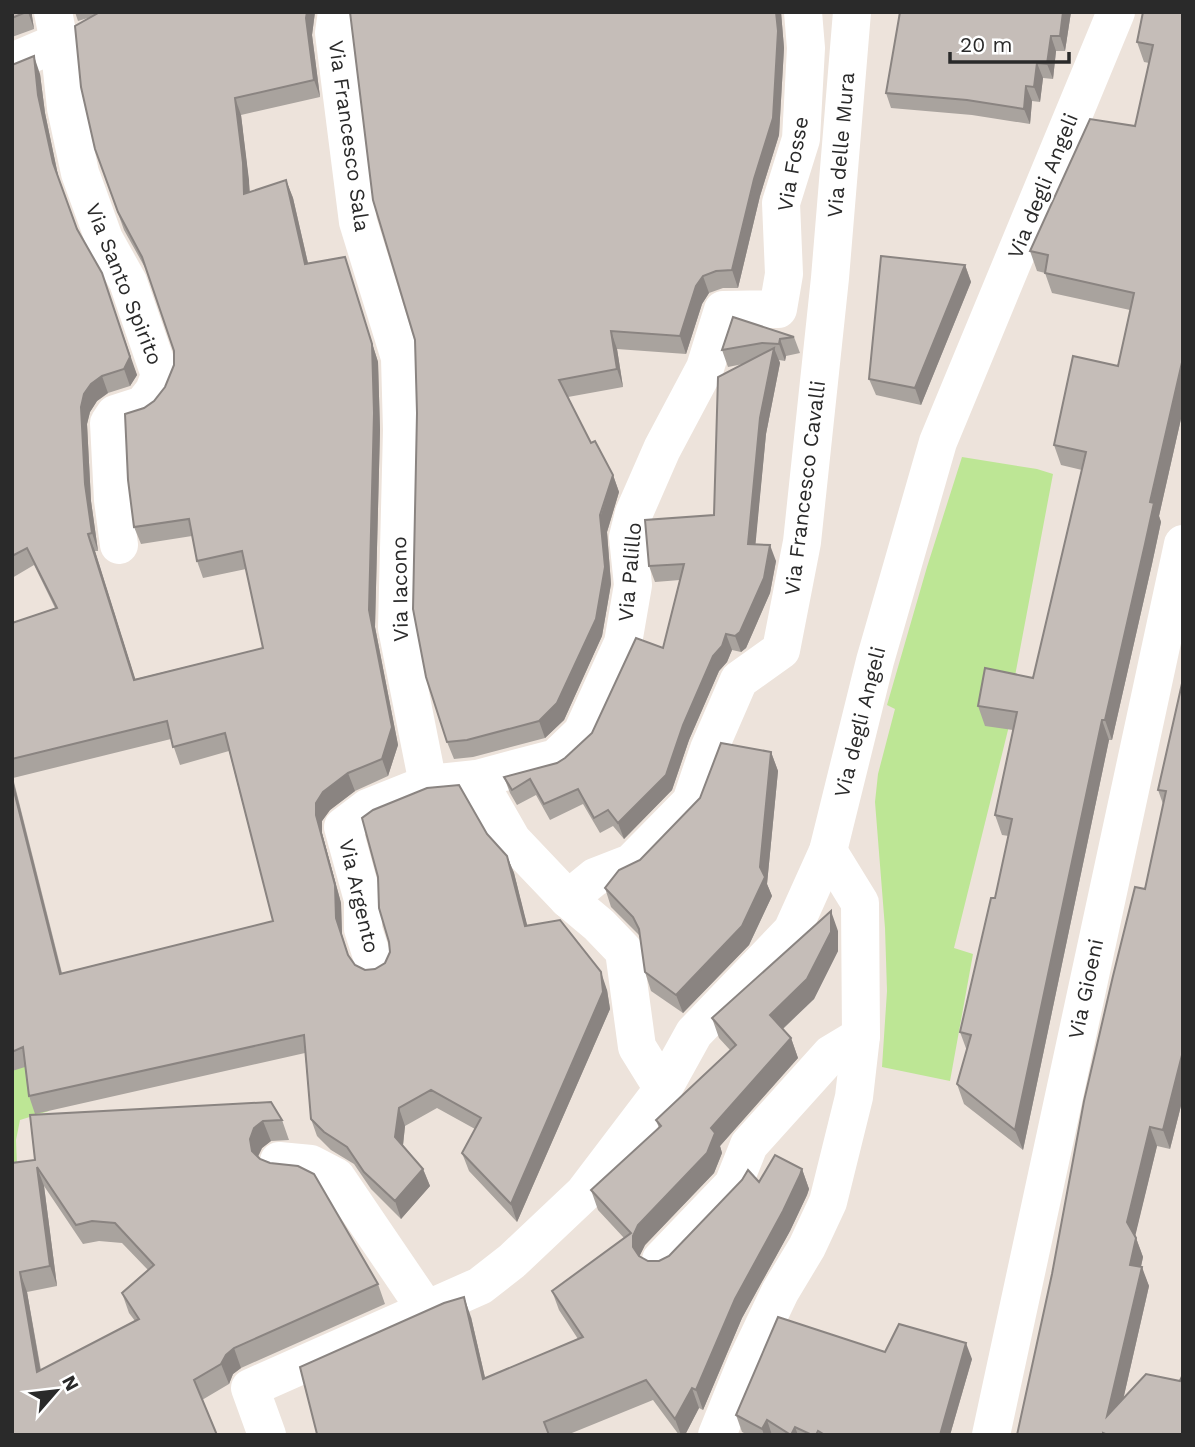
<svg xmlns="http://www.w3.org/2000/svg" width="1195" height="1447" font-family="'Work Sans',sans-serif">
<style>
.green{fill:#bde695}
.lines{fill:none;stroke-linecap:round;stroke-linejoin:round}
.street{stroke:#fff;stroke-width:38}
.wall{fill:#a9a39e;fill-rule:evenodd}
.shaded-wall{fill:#8a8481}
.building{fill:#c5bdb8;stroke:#8a8481;stroke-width:2;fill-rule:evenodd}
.labels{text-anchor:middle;stroke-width:5;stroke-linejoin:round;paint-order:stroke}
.street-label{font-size:21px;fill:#2a2a2a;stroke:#fff}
</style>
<rect width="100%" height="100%" fill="#ede3db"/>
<!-- green -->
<g class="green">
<polygon points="962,457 1037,469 1053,474 1012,692 1008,730 954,948 973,954 950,1081 882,1067 887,991 885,928 875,802 878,774 895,709 887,705 927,567"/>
<polygon points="12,960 49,1111 20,1120 16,1140 17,1165 12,1166"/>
</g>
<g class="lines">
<!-- street -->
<g class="street">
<polyline points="53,12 59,42 66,108 80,173 104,239 128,282 160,375 154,391 143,405 115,414 109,423 113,500 119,545"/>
<polyline points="337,12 334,33 358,222 400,358 402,430 397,628 428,784 368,808 343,827 363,900 363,929 375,966"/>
<polyline points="12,62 59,42"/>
<polyline points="477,779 512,840 568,899 599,925 624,951 637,1047 663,1089"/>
<polyline points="428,784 477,779 556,758 582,733 623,643 633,585 628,537 634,513 662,449 705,368 723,310 778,309 784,274 781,203 801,139 806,48 803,12"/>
<polyline points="568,899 595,877 631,863 691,802 709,749 739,680 781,650 802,542 830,278 852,12"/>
<polyline points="279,1161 311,1164 336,1177 425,1308"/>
<polyline points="661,1260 733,1185 749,1145 831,1054 861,1036"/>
<polyline points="267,1435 250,1388 480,1286 512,1261 584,1193 663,1089 694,1033 792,931 828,851 875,661 938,442 1116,12"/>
<polyline points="717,1435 747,1361 780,1292 807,1247 828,1202 854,1097 861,1036 860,903 828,851"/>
<polyline points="991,1435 1183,544"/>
</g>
</g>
<!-- wall -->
<g class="wall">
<polygon points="12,12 32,12 32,16 34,29 12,37"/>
<path d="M75,12H315L312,35L320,97L241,115L250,192L286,180L293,198L308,263L345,257L378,362L380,430L375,627L398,745L388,776L355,791L330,810L322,821V833L341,903L342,935L349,957L355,965L365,970L375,969L385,963L487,834L507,856L514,873L527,926L607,990L610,1009L517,1222L469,1171L462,1153L475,1129L437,1108L405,1126L403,1145L423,1169L430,1186L401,1219L371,1189L354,1164L331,1150L317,1136L311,1119L305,1053L35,1114L29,1096L25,1067L12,1071V623L55,608L34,565L12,578V65L40,74L45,113L59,180L77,229L137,375L130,386L108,393L97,401L90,412L87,424L91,501L98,551H95L135,679L263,648L246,569L203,578L197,561L192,536L141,544L134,527L144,408L154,401L165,387L174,365V351L148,273L124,230L95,149L91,17L78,21ZM171,739L180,765L229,751L273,921L62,973L13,778Z"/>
<polygon points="350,12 781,12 784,48 779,135 760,196 738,288 723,288 709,293 702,304 686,354 617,349 623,387 568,397 591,443 613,475 619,492 607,532 611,584 602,636 564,720 545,738 473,757 454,759 447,742 417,413 415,340"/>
<polygon points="900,12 1071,12 1065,51 1056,51 1053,79 1043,78 1040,102 1032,101 1030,124 972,115 891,108 886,93"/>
<polygon points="1183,12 1183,410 1159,516 1161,522 1152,564 1112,740 1109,740 1023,1150 964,1104 957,1084 967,1051 960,1032 995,898 1009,836 1002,835 995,815 1013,730 985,726 978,706 1033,678 1082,470 1061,465 1054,445 1118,366 1130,310 1052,293 1045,273 1037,271 1030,251 1135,126 1149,63 1144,62 1137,42"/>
<polygon points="965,265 971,282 921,405 876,395 869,379"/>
<polygon points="794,337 800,353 786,356 785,361 779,360 780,363 766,434 755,544 776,561 770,593 746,648 741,652 732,650 727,662 719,671 689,740 672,790 624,839 613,826 600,833 583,804 550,820 536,795 517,805 510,793 504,777 557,763 565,758 592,733 663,648 680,580 655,582 649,566 714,515 743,364 728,367 722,350"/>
<polygon points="1183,679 1183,1098 1170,1149 1157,1146 1135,1235 1143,1257 1141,1267 1149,1286 1123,1400 1180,1381 1183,1435 1017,1435 1145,889 1163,804 1158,790"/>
<polygon points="771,752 778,771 767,884 772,896 749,945 683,1013 651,991 645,972 640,936 611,907 605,888"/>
<polygon points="838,931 838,951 814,999 783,1029 791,1038 798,1058 720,1146 722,1153 714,1173 645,1245 640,1255 640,1257 648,1261 659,1261 669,1256 759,1182 802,1169 809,1189 807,1195 790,1231 742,1318 703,1410 699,1408 685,1435 679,1435 653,1400 567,1435 316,1435 471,1317 485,1378 578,1339 559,1310 552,1291 624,1238 598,1210 591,1190 659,1128 656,1120 730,1050 719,1038 712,1018"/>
<path d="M30,1115L282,1120L289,1140L271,1141L262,1148L258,1157L378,1284L385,1304L241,1368L233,1374L229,1384L202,1400L12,1435V1163L35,1160ZM44,1186L83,1244L99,1241L122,1243L148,1270L122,1293L129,1313L135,1321L41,1370L27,1292L57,1286Z"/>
<polygon points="885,1352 972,1359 950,1435 748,1435 742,1432 736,1415"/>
</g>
<!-- shaded-wall -->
<g class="shaded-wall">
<polygon points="28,12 32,12 32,16 34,29"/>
<polygon points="307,12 315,12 312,35 320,97 314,80 306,18"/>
<polygon points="776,12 781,12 784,48 779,135 760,196 738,288 732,270"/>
<polygon points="1063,12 1071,12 1065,51 1060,36"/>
<polygon points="1051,36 1056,51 1053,79 1047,64"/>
<polygon points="34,56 40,74 45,113 59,180 53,163 38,95"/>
<polygon points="1037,63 1043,78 1040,102 1034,87"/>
<polygon points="1026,86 1032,101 1030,124 1024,109"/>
<polygon points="235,98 241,115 249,180 250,211 244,194"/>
<polygon points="286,180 293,198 312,281 305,264"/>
<polygon points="345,257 378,362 380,430 375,627 398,745 388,776 382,759 369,610"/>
<polygon points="965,265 971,282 921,405 915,388"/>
<polygon points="102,273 137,375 130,386 124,369"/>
<polygon points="703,276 709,293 702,304 686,354 680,336 696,286"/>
<polygon points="611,331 617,349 623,387 617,369"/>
<polygon points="780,339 786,356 785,361 779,344"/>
<polygon points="774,348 780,363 766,434 754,560 748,544 760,418"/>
<polygon points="1183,358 1183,410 1159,516 1161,522 1152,564 1112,740 1105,720 1150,502"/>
<polygon points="102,376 108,393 97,401 90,412 87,424 91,501 98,551 92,533 85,484 81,407 84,394 91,384"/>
<polygon points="613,475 619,492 607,532 611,584 602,636 564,720 545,738 539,721"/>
<polygon points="88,534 95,551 141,697 134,680"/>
<polygon points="770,545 776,561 770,593 746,648 741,652 735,636"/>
<polygon points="726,634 732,650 727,662 719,671 689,740 672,790 624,839 618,823 683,725 713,656"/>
<polygon points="1102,720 1109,740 1023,1150 1015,1130"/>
<polygon points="771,752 778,771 767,884 772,896 749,945 683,1013 676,995 760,867"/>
<polygon points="348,773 355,791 330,810 322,821 322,833 341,903 342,935 354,973 336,918 316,815 316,803 323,792"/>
<polygon points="12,776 66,991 60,974 12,783"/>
<polygon points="507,856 514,873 532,944 525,926"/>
<polygon points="831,911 838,931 838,951 814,999 777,1034 770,1015"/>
<polygon points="601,972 607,990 610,1009 517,1222 511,1204"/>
<polygon points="791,1038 798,1058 720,1146 722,1153 714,1173 645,1245 640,1255 640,1267 633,1247 633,1236 638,1225 711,1128"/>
<polygon points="1183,1051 1183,1098 1170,1149 1163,1130"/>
<polygon points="399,1108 405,1126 402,1154 395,1137"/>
<polygon points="263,1121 271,1141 262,1148 257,1158 252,1151 250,1139 254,1128"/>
<polygon points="1150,1127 1157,1146 1134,1241 1127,1222"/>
<polygon points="37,1167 44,1186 57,1286 50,1266"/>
<polygon points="423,1169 430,1186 401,1219 395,1201"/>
<polygon points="802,1169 809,1189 807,1195 790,1231 742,1318 703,1410 696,1390 735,1299"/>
<polygon points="1136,1238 1143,1257 1137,1284 1130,1265"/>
<polygon points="1142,1267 1149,1286 1115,1435 1107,1416"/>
<polygon points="20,1272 27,1292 44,1391 37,1372"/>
<polygon points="464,1297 471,1317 490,1399 483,1379"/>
<polygon points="966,1343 972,1359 950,1435 940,1435"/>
<polygon points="234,1348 241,1368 233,1374 229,1384 221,1364 226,1355"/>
<polygon points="692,1388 699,1408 685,1435 681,1435 675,1419"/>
<polygon points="767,1420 772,1435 764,1435 762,1429"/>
<polygon points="795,1427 798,1435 791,1435"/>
</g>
<!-- building -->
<g class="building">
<polygon points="12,12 26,12 12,18"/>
<polygon points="100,12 307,12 306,18 314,80 235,98 243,163 244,194 286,180 305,264 345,257 372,344 374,413 369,610 392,727 382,759 348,773 323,792 316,803 316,815 335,885 336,918 348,955 355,965 365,970 375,969 385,963 390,952 389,942 379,908 378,877 362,818 373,810 427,788 459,785 487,834 507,856 525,926 560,920 601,972 603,992 511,1204 462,1153 481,1118 431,1090 399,1108 395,1137 423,1169 395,1201 364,1172 347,1147 324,1132 311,1119 304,1035 29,1096 23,1047 12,1052 12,783 60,974 273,921 225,733 173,747 167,721 12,759 12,623 57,608 27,548 12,556 12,65 34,56 38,95 53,163 77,229 102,273 130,357 124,369 102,376 91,384 84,394 81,407 85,484 92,533 88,534 134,680 263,648 242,551 197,561 189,519 134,527 128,480 125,414 144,408 154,401 165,387 174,365 174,351 142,257 118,212 95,149 81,87 75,26"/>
<polygon points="350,12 776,12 778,31 773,118 754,179 732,270 716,271 703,276 696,286 680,336 611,331 617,369 559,380 591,443 595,441 613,475 600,515 605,567 596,619 557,703 539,721 467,740 447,742 426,677 413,609 417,413 415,340 373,200"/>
<polygon points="900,12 1063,12 1060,36 1051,36 1047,64 1037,63 1034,87 1026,86 1024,109 967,100 886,93"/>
<polygon points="1143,12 1183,12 1183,358 1150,502 1154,503 1145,544 1105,720 1102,720 1015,1130 957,1084 971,1035 960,1032 991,898 995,898 1012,819 995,815 1017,712 978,706 985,668 1033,678 1086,452 1054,445 1073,356 1118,366 1134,293 1045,273 1048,255 1030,251 1090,119 1135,126 1153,45 1137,42"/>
<polygon points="881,256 965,265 915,388 869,379"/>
<polygon points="733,317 794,337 780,339 779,344 762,343 722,350"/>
<polygon points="774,348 760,418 748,544 770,545 764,578 740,632 735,636 726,634 722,646 713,656 683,725 666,775 618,823 608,810 594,818 578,789 544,804 530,779 512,790 504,777 557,763 565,758 592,733 636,638 663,648 684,564 649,566 645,520 714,515 718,377"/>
<polygon points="1183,679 1183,1051 1163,1130 1150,1127 1127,1222 1136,1238 1130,1265 1142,1267 1107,1416 1146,1374 1180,1381 1183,1374 1183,1435 1108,1435 1103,1433 1103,1435 1017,1435 1052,1274 1084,1101 1113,976 1135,887 1145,889 1166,791 1158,790"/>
<polygon points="721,743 771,752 760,867 765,877 742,926 676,995 645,972 639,929 633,917 605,888 619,870 640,860 700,798"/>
<polygon points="831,911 831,932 807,979 770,1015 791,1038 711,1128 715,1133 707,1153 638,1225 633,1236 633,1247 639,1256 648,1261 659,1261 669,1256 742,1180 748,1170 759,1182 775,1155 802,1169 800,1175 783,1211 735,1299 696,1390 692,1388 675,1419 646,1380 544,1422 549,1435 316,1435 317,1434 300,1367 444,1303 464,1297 483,1379 583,1337 552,1291 631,1233 591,1190 661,1126 656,1120 736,1045 712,1018"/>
<path d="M271,1102L282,1120L263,1121L254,1128L250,1139L252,1151L260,1159L270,1163L298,1166L314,1174L378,1284L234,1348L226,1355L221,1364L194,1380L217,1435H12V1163L35,1160L30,1115ZM37,1167L76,1225L92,1221L115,1223L154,1265L122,1293L139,1319L37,1372L20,1272L50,1266Z"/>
<polygon points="778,1317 885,1352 899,1324 966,1343 940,1435 825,1435 818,1431 816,1435 812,1435 795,1427 791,1435 767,1420 762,1429 736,1415"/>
</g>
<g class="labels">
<!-- street labels -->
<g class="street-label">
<text transform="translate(349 136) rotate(82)" y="7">Via Francesco Sala</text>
<text transform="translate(841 145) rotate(-85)" y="7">Via delle Mura</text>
<text transform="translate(793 164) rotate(-80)" y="7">Via Fosse</text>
<text transform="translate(1043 186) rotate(-68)" y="7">Via degli Angeli</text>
<text transform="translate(124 284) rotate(68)" y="7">Via Santo Spirito</text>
<text transform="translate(805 488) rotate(-83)" y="7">Via Francesco Cavalli</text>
<text transform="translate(630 572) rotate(-85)" y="7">Via Palillo</text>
<text transform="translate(400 589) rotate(-91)" y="7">Via Iacono</text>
<text transform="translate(860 722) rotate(-76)" y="7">Via degli Angeli</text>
<text transform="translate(359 896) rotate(77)" y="7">Via Argento</text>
<text transform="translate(1086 989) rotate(-78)" y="7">Via Gioeni</text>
</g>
</g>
<!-- border -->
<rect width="1195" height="1447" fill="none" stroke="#2a2a2a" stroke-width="28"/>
<!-- north arrow -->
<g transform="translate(56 1391) rotate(62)" stroke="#ffffff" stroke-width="5" paint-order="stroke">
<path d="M0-5L12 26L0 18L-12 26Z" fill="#2a2a2a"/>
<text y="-10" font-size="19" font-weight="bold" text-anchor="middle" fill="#2a2a2a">N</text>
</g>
<!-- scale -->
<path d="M950 52v10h119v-10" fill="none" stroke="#2a2a2a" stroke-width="3.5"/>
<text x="960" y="52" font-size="21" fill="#2a2a2a" stroke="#ffffff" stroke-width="5" paint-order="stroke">20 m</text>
</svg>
